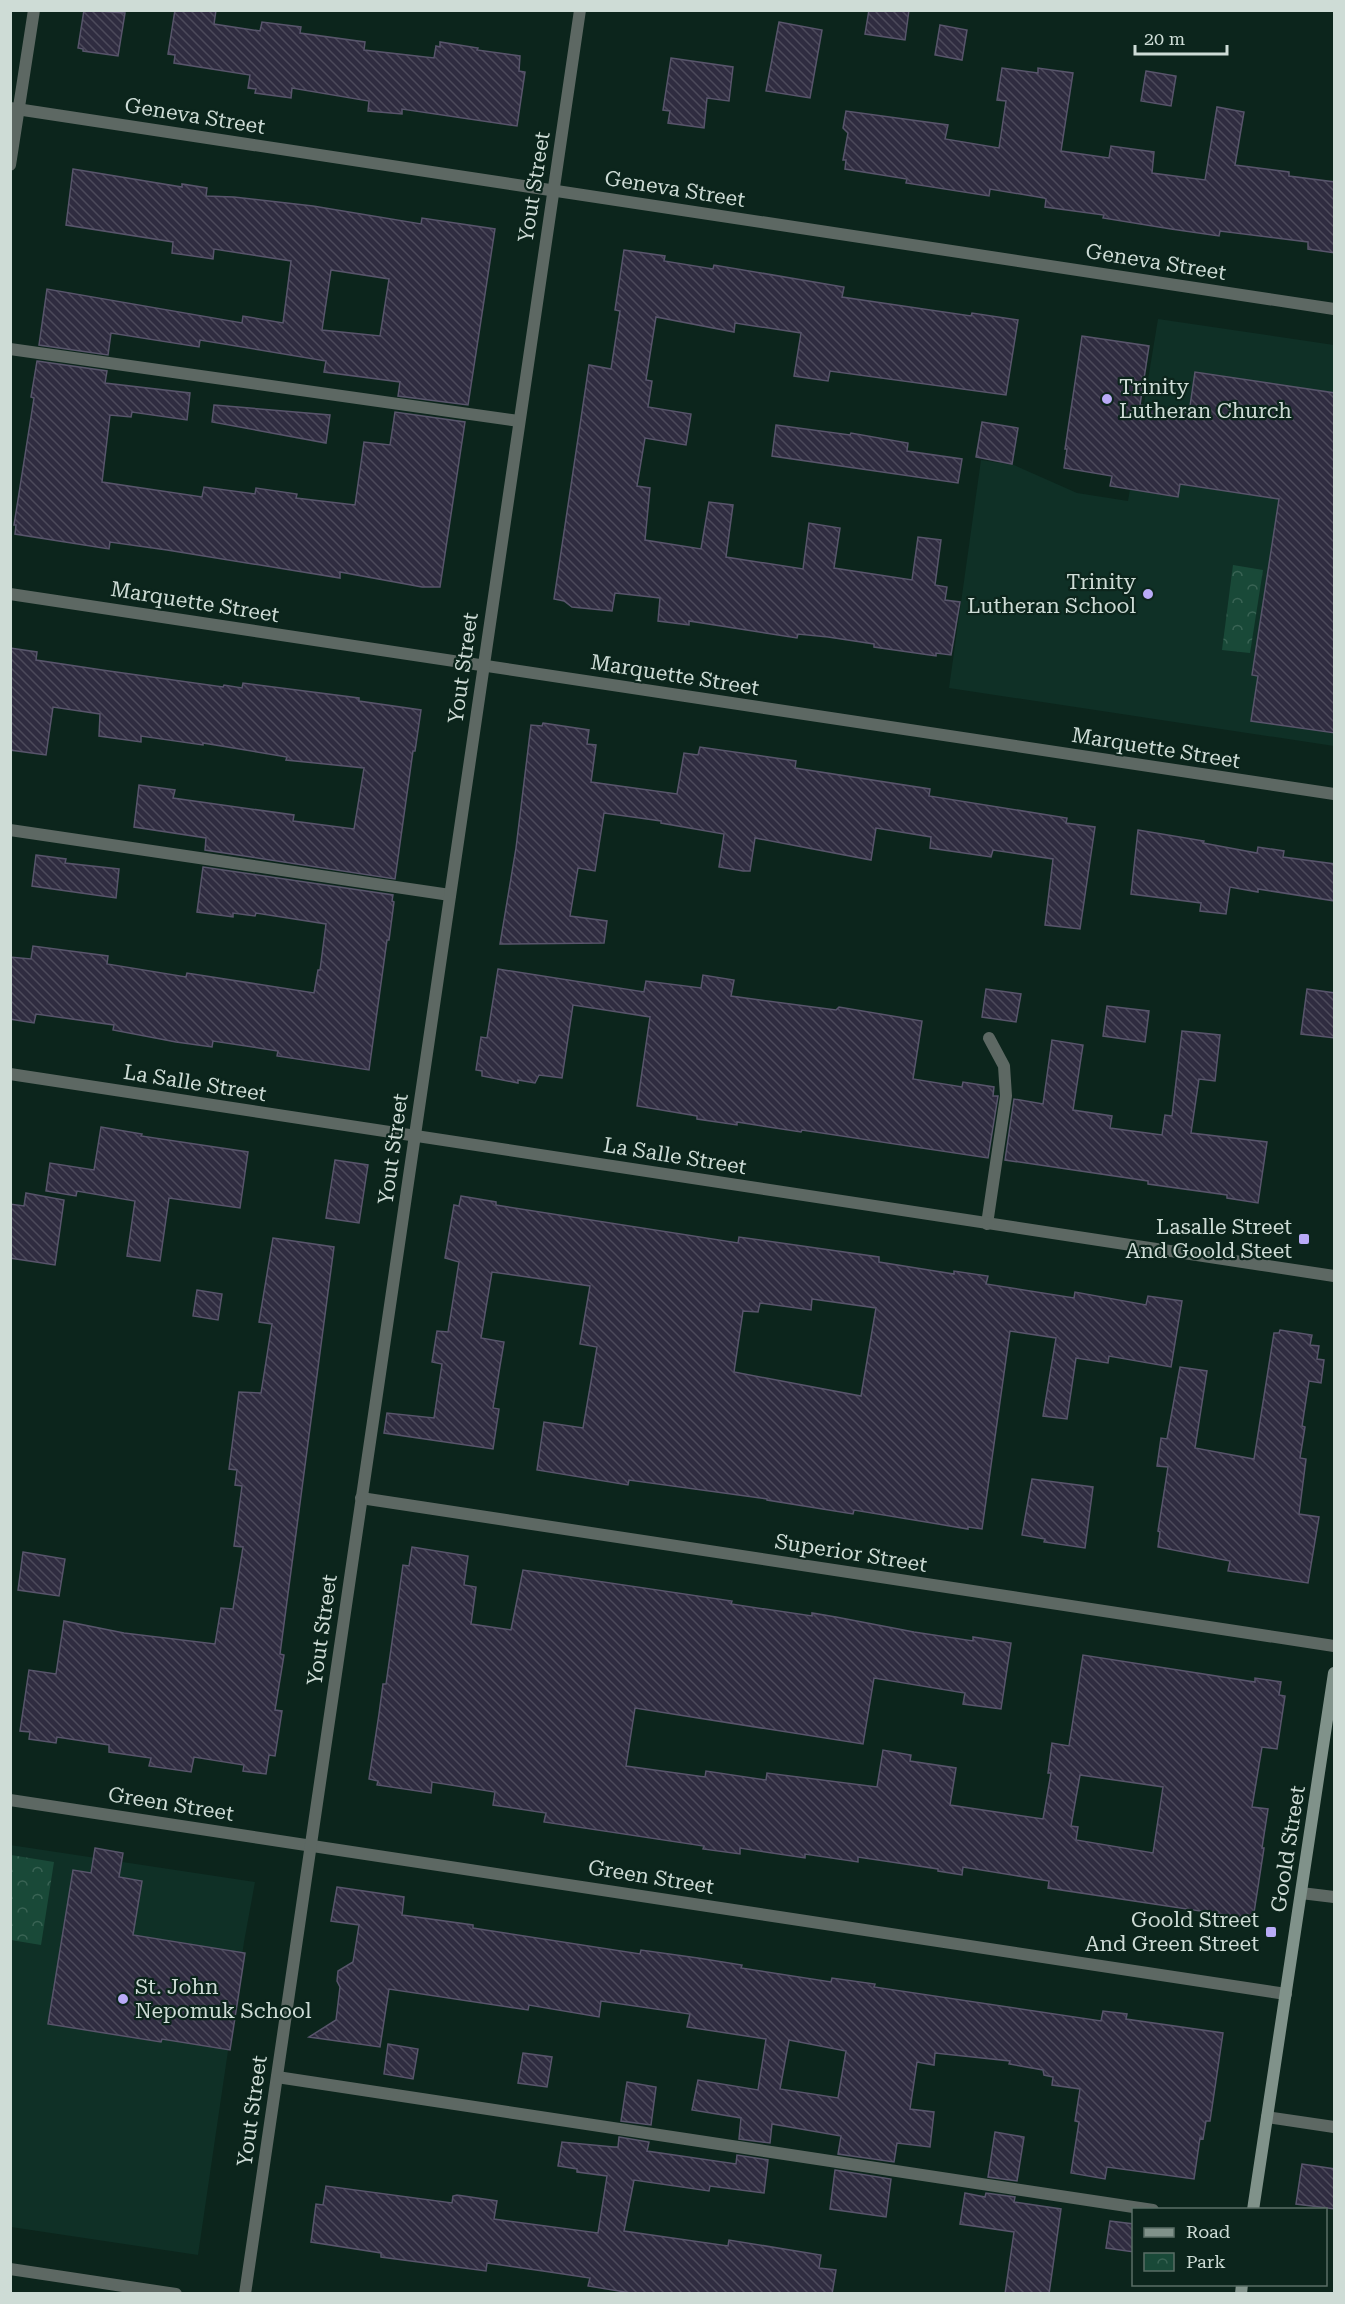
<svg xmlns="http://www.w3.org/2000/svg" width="1345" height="2304" font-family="'Roboto Serif',serif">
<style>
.built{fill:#0f3026}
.park{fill:url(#park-crowns)}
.building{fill:url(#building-back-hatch);stroke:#58556b;stroke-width:1.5;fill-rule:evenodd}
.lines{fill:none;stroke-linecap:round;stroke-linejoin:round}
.lane{stroke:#5d6863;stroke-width:12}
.street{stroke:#5d6863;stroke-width:12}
.secondary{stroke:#80928a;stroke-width:12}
.poi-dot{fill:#b9abf7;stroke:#0c251c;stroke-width:2}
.labels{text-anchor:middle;stroke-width:4.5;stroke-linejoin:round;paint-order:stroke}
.street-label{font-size:21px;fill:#cedcd6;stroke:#0c251c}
.poi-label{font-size:21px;fill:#cedcd6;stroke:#0c251c;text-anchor:end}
</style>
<defs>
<pattern id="park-crowns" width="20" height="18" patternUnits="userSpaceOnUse" patternTransform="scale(1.5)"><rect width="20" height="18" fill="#194938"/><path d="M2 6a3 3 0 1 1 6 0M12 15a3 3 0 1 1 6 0" fill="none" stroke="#396354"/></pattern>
<pattern id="building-back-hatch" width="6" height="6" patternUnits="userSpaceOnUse" patternTransform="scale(1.5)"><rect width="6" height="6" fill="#2f2c40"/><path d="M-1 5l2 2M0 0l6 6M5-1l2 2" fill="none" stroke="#4c4a5b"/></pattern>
</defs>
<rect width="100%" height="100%" fill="#0c251c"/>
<!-- built -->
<g class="built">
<polygon points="1158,319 1334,345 1334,746 949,688 981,460 1014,465 1077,493 1128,501"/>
<polygon points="10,1845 255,1882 244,1942 198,2255 11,2227"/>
</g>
<!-- park -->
<g class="park">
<polygon points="1233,565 1263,570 1250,653 1222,650"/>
<polygon points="11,1855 54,1862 41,1945 11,1940"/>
</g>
<!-- building -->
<g class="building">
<polygon points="84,10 125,13 118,56 83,51 83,49 78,48"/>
<polygon points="175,10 216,10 214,24 260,31 262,22 301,27 300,33 365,42 364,50 434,58 436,46 440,47 440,42 478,48 477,50 520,56 519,71 525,72 517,126 402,109 402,114 368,111 369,101 292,88 291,98 255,93 256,89 248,88 250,75 174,63 175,55 168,54"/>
<polygon points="869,10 909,10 905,40 865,34"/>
<polygon points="779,22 822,30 810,98 766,91"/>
<polygon points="940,25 967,30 962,60 935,55"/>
<polygon points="671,58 733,67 729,101 707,98 704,128 668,123 670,111 663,110"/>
<polygon points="1002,68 1038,73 1038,68 1073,73 1061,151 1109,158 1111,146 1154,152 1152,173 1205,180 1217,107 1244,112 1235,165 1289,172 1289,176 1335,182 1335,253 1308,249 1308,242 1220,231 1219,236 1171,229 1103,218 1104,215 1045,207 1046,199 1044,198 990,189 989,196 906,183 907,179 845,169 846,160 843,160 848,133 843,128 846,111 948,125 945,139 999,148 1006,101 997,100"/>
<polygon points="1146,71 1176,76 1171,106 1141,101"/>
<path d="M73,169L182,187V184L207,188L206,196L234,197L313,206L421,224L422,218L495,229L468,405L398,396L400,382L324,372L326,361L200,340L199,347L111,333L108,355L39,345L47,289L242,323L243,316L283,323L291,261L214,249L213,259L172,253L173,242L66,225ZM331,270L389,279L380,336L322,330Z"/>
<polygon points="624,250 665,256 664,261 713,269 714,265 844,287 842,297 971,316 972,313 1018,320 1006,395 830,371 828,381 794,376 801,333 735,323 734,332 656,317 646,380 652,381 648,407 691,414 686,445 645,438 637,486 650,488 645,540 701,549 709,502 733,505 726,557 803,569 809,523 840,528 834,568 912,580 918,537 941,540 935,585 947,587 945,600 960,602 951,655 936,653 936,656 874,647 874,644 828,637 798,634 797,638 689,621 689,625 658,621 660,598 615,593 612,611 572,607 564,601 554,599 589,365 611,369 620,311 615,310"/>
<polygon points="1082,336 1149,346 1140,405 1189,413 1195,372 1335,393 1335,733 1251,721 1258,676 1252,675 1279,499 1180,484 1178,497 1110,486 1112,476 1064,468 1067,449 1065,449"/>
<polygon points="37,361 107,371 105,383 190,393 187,420 132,412 131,417 110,415 102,482 202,497 204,487 255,494 256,488 297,494 296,498 355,505 364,442 390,445 395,412 465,422 440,587 422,587 340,572 340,578 167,550 110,542 109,549 15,534 16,525 14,525 34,398 31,397"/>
<polygon points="214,405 330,415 326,443 212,422"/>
<polygon points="982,422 1018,428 1012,464 976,457"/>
<polygon points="776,425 850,435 851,433 908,443 907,451 962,459 958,483 772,456"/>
<polygon points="10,648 37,652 36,660 109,671 223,687 224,685 242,688 243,683 359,698 359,701 421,710 415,751 413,751 395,879 205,850 206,838 134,827 139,785 175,790 173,798 294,815 293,821 354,829 364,768 286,760 287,757 203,743 203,745 141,736 141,742 99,736 100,714 53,707 46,755 10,750"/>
<polygon points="543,723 589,730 587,744 596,745 591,782 677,794 684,753 698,755 700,747 796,761 795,768 930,789 929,796 1067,818 1066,823 1095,827 1080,929 1045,925 1053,859 993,850 991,857 930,848 931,837 876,828 871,860 755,838 750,871 743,871 719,867 724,834 661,823 661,821 604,813 595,871 578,868 570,916 607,921 604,943 500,944 516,848 531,725 542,726"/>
<polygon points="1138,830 1204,841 1203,843 1257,853 1258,847 1284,851 1283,857 1335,864 1335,901 1258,889 1258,892 1230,887 1226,914 1200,911 1201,903 1131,894"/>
<polygon points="36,855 66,859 65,863 119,869 116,898 32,886"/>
<polygon points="203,867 393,895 392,901 394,902 389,940 387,940 369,1070 277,1056 278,1051 213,1041 212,1047 176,1042 113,1030 114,1025 36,1014 34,1023 10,1019 10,957 31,959 33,946 108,956 107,964 186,977 187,973 314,993 318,970 320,970 326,924 256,913 255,916 233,913 233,917 197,912"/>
<polygon points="498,969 644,992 646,981 701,988 703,975 734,980 731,996 836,1010 839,1007 922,1021 913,1079 962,1087 963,1082 994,1087 993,1096 998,1096 988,1158 802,1130 801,1132 737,1122 737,1125 697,1119 697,1116 637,1106 650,1017 573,1005 562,1078 539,1075 535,1083 518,1080 518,1083 482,1076 482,1071 476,1070 481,1037 487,1038"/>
<polygon points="986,989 1021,994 1016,1022 982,1017"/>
<polygon points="1307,989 1335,993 1335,1038 1301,1034"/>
<polygon points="1107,1006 1149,1011 1145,1042 1103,1036"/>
<polygon points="1182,1031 1220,1035 1215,1081 1199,1079 1191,1133 1267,1142 1258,1203 1227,1198 1227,1195 1148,1184 1148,1181 1005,1160 1014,1099 1043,1104 1052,1040 1083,1045 1073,1110 1112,1116 1110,1128 1162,1135 1165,1115 1172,1116"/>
<polygon points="101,1127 142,1134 141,1136 248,1152 240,1208 169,1198 160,1261 127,1256 135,1201 77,1191 76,1196 46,1191 50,1163 94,1170"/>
<polygon points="335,1160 368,1165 359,1223 326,1218"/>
<polygon points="26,1193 64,1200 55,1265 10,1258 10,1204 24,1206"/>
<path d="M461,1196L496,1202V1205L738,1243L739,1237L879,1257V1262L954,1274V1271L988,1276L986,1284L1074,1298L1075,1292L1146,1305L1148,1296L1182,1301L1171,1367L1109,1356L1108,1363L1076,1358L1067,1419L1043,1416L1056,1338L1010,1331L982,1529L968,1527V1529L854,1510L853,1514L767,1500V1499L629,1480L628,1485L537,1470L544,1422L583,1428L597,1347L580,1344L590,1286L492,1272L481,1338L504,1342L493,1408L499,1409L493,1449L384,1433L387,1413L434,1418L442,1364L432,1362L437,1331L448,1332L459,1262L445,1258L454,1205L459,1206ZM812,1299L876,1308L861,1396L734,1372L743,1311L758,1312L760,1303L811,1310Z"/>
<polygon points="273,1238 334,1247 280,1654 284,1655 275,1710 282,1711 275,1756 269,1755 266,1774 243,1771 244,1765 194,1757 191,1772 149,1766 151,1758 109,1752 109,1745 57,1737 56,1743 29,1739 30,1732 20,1731 29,1670 56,1674 64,1621 124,1633 215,1644 221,1608 233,1609 243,1547 234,1546 242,1486 235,1485 237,1470 229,1469 239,1392 261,1393 272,1324 259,1322"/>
<polygon points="197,1290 222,1294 218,1320 193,1316"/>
<polygon points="1280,1330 1312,1335 1310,1345 1319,1346 1317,1359 1324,1360 1321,1383 1309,1381 1302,1426 1305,1427 1300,1458 1306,1459 1299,1514 1319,1517 1308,1583 1228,1571 1230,1561 1158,1547 1160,1532 1158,1531 1168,1467 1157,1466 1161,1438 1167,1439 1180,1367 1207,1371 1195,1448 1254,1459 1274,1333 1279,1333"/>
<polygon points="1032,1479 1093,1487 1085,1548 1044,1542 1045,1539 1022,1535"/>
<path d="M412,1547L468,1556L464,1585L476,1587L471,1624L511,1630L523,1570L732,1601L731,1604L812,1616V1613L836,1617L914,1632L973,1641V1637L1011,1643L1001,1709L963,1704L965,1693L874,1678L863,1744L635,1708L626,1766L705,1777L706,1771L766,1780L767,1773L877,1787L883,1750L911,1755L910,1761L956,1768L950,1805L1043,1819L1051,1773H1048L1052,1743L1069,1746L1083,1655L1255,1682V1678L1281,1682L1279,1695L1285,1696L1277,1749L1262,1747L1252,1807L1268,1809L1262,1848H1264L1253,1919L1048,1888L1049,1881L963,1867L962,1875L938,1871V1869L858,1857V1862L805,1854V1858L740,1848V1854L703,1849L704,1846L544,1822L546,1813L493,1805L495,1792L432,1782L431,1793L377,1785L378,1781L369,1779L379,1714L383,1684H386L403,1565L409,1566ZM1080,1775L1163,1787L1153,1853L1076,1840L1078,1827L1071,1826Z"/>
<polygon points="23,1552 65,1559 59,1596 18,1590"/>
<polygon points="95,1848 123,1853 119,1877 142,1881 133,1935 245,1953 230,2050 162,2039 161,2042 48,2024 73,1870 91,1873"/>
<path d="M337,1887L404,1897L402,1915L473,1925V1928L640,1954L641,1950L698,1958L742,1965L741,1968L831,1982L832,1978L875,1984L874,1987L1101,2021L1103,2011L1127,2014L1126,2019L1223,2033L1210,2121H1206L1203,2139L1200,2138L1194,2179L1107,2167L1105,2179L1071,2173L1079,2122L1075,2121L1080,2089L1052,2085L1053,2077L1044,2075L1043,2070L1009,2064L1010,2061L935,2053L934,2065L917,2062L910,2109L934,2112L930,2147L897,2143L894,2162L838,2154L841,2136L772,2124L770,2143L739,2139L741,2118L692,2110L698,2080L758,2090L766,2039L687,2027L690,2014L601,2001L599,2017L529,2005L528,2010L389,1989L380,2047L309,2037L336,2020L340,1987L337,1981L338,1971L353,1962L359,1925L331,1921ZM789,2040L846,2051L838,2098L780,2089Z"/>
<polygon points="388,2044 418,2049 413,2079 384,2074"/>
<polygon points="523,2053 552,2057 547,2087 518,2083"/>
<polygon points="627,2082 656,2087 651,2125 621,2121"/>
<polygon points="995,2132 1024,2137 1017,2181 988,2177"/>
<polygon points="619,2137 649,2142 647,2151 736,2164 737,2155 768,2160 764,2193 710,2186 709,2191 634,2180 624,2231 728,2246 729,2240 821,2255 819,2268 836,2270 832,2294 637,2294 588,2286 590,2278 543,2271 487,2263 486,2271 381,2257 381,2253 311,2242 316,2204 323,2205 326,2186 452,2203 453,2196 457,2195 497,2201 494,2219 598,2233 607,2176 577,2172 577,2169 558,2166 562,2142 614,2147 618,2147"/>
<polygon points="1302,2164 1335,2169 1335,2209 1296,2204"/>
<polygon points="835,2170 891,2179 886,2217 830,2209"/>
<polygon points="965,2193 985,2197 986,2193 1015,2197 1014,2202 1061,2209 1049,2294 1005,2294 1014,2232 960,2224"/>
<polygon points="1110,2221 1134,2224 1134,2252 1106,2248"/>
</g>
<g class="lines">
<!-- lane -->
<g class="lane">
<polyline points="10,349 519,421"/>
<polyline points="10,830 450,895"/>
<polyline points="987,1224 1006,1096 1004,1066 989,1038"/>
<polyline points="1301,1893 1334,1897"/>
<polyline points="277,2077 1153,2210"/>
</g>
<!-- street -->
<g class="street">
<polyline points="10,108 1334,309"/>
<polyline points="10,165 34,10"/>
<polyline points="10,594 1334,794"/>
<polyline points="10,1074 1334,1276"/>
<polyline points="361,1498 1334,1646"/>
<polyline points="10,1800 1286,1994"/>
<polyline points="1267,2117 1334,2127"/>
<polyline points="10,2269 176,2294"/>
<polyline points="245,2294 580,10"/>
</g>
<!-- secondary -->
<g class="secondary">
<polyline points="1253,2210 1334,1673"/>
<polyline points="1241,2294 1242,2284"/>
</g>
</g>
<!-- markers -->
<g class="poi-dot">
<circle cx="1107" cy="399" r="6"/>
<circle cx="1148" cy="594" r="6"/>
<rect x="1298" y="1233" width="12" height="12" rx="3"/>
<rect x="1265" y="1926" width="12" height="12" rx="3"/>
<circle cx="123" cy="1999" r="6"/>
</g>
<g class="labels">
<!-- street labels -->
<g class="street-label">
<text transform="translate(195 116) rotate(9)" y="7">Geneva Street</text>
<text transform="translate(534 187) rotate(-81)" y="7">Yout Street</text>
<text transform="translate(675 189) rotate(9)" y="7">Geneva Street</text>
<text transform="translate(1156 262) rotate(9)" y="7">Geneva Street</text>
<text transform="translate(195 602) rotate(9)" y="7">Marquette Street</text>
<text transform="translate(463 668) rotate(-82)" y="7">Yout Street</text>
<text transform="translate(675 675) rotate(9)" y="7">Marquette Street</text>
<text transform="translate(1156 748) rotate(9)" y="7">Marquette Street</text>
<text transform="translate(195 1083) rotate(9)" y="7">La Salle Street</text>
<text transform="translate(393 1149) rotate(-82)" y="7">Yout Street</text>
<text transform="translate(675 1156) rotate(9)" y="7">La Salle Street</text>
<text transform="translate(851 1553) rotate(9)" y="7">Superior Street</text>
<text transform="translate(322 1630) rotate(-82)" y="7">Yout Street</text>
<text transform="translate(171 1804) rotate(9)" y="7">Green Street</text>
<text transform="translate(1288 1849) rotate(-81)" y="7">Goold Street</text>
<text transform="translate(651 1877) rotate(9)" y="7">Green Street</text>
<text transform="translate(252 2111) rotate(-82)" y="7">Yout Street</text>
</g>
<!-- poi labels -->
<g class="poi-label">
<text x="1119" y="394" text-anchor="start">Trinity<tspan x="1119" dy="24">Lutheran Church</tspan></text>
<text x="1136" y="589">Trinity<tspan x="1136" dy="24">Lutheran School</tspan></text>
<text x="1292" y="1234">Lasalle Street<tspan x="1292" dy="24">And Goold Steet</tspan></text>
<text x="1259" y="1927">Goold Street<tspan x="1259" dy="24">And Green Street</tspan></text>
<text x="135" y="1994" text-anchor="start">St. John<tspan x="135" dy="24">Nepomuk School</tspan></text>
</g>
</g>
<!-- border -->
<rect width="1345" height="2304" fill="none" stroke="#cedcd6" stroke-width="24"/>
<!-- legend -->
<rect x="1132" y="2208" width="195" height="78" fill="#0c251c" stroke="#5a6e66" stroke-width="1.5"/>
<rect x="1144" y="2228" width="30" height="9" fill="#80928a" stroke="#5a6e66" stroke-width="1.5"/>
<text x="1186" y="2238" font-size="18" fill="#cedcd6">Road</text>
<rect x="1144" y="2253" width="30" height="18" fill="url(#park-crowns)" stroke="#5a6e66" stroke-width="1.5"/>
<text x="1186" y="2268" font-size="18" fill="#cedcd6">Park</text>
<!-- scale -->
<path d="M1135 45v9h92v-9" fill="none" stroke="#cedcd6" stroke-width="3"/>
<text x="1144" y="45" font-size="18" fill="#cedcd6" stroke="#0c251c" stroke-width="4.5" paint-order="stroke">20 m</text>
</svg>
